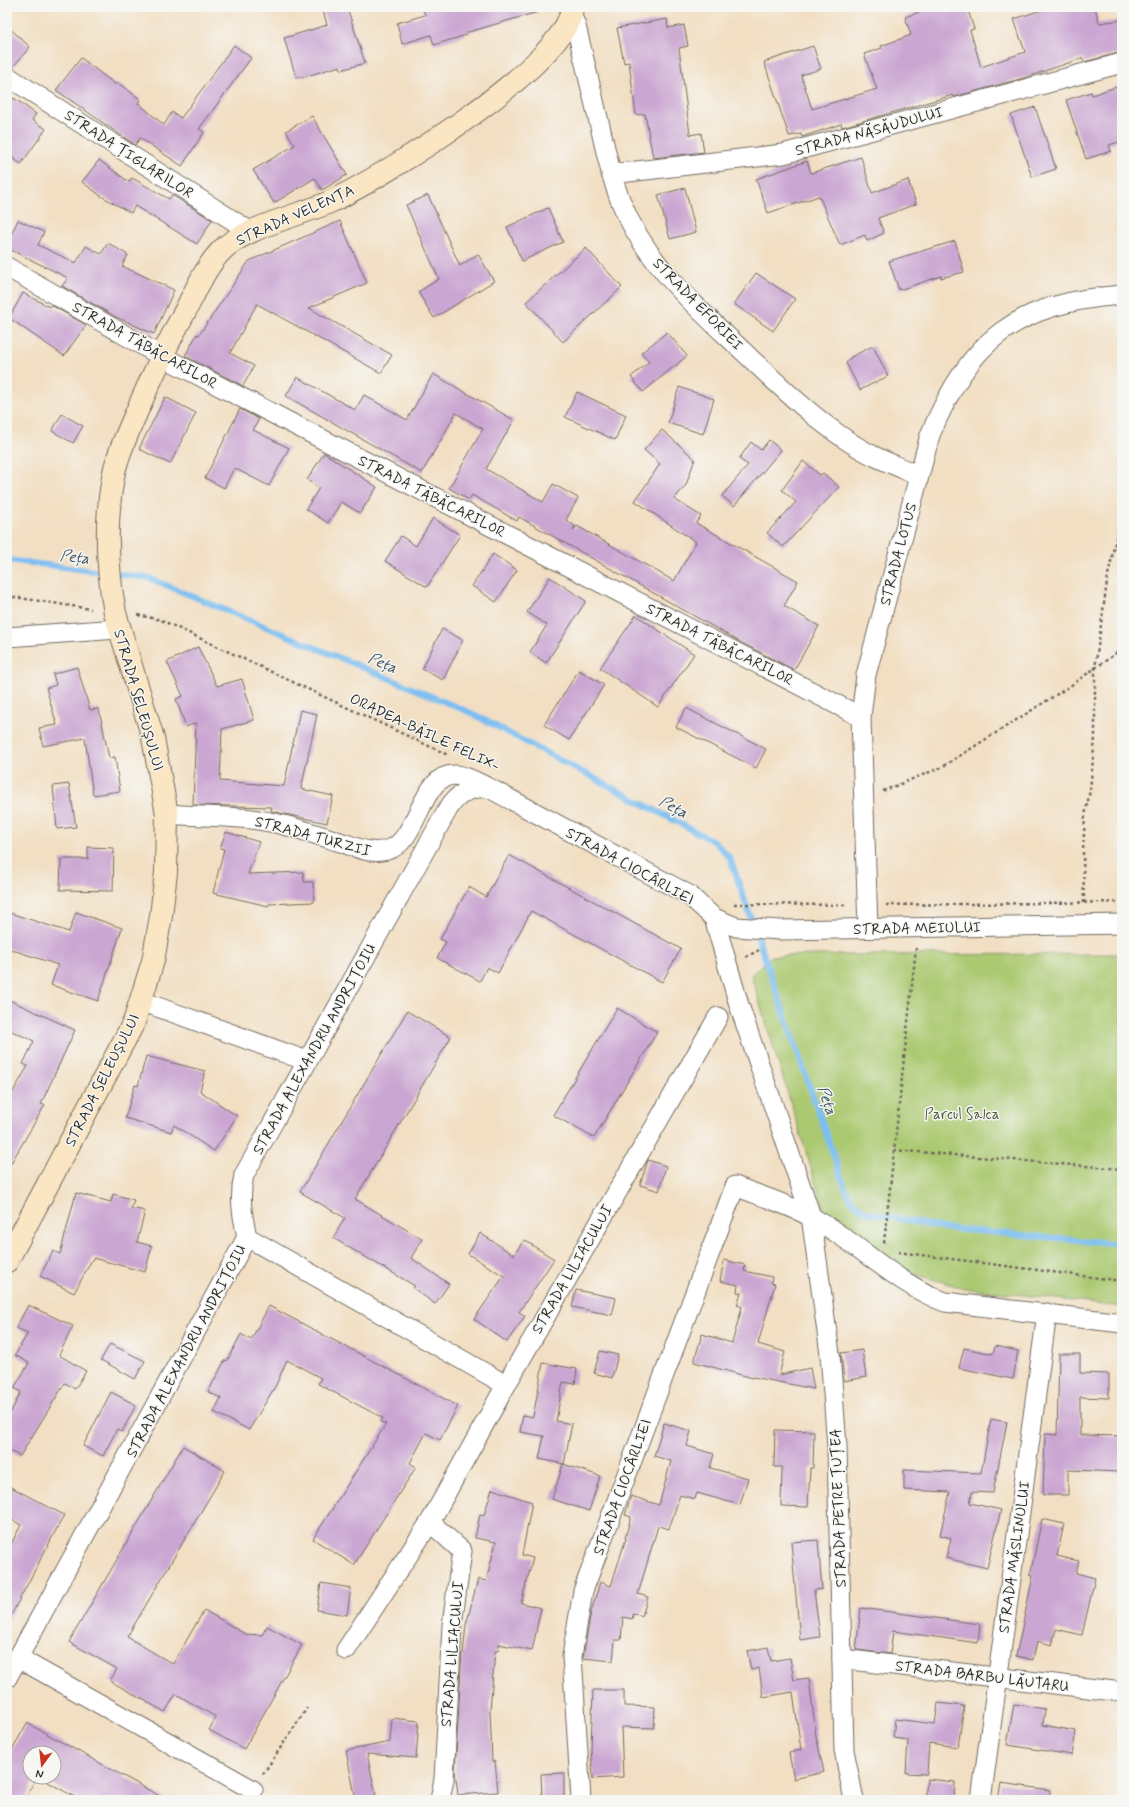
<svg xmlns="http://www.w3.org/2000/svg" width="1129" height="1807" font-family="Mynerve,sans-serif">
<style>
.green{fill:#abc971;stroke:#6b7a4e}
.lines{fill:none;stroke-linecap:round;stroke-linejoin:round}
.stream{stroke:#7cbef1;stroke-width:6}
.building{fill:#caa6d2}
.street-casing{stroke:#716a60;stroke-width:21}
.secondary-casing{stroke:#716a60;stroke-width:24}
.path{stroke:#716a60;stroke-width:2.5;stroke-dasharray:3 3;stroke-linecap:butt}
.street{stroke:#fff;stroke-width:19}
.secondary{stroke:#fbe6c4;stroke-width:22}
.labels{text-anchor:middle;stroke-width:3;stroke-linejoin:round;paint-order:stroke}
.street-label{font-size:15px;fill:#2b2b2b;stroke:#f6f6f2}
.park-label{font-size:15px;fill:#515a40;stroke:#f6f6f2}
.water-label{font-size:16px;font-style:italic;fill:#435766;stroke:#f6f6f2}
</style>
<rect width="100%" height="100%" fill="#f6f6f2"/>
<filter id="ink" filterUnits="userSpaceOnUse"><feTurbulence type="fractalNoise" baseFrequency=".025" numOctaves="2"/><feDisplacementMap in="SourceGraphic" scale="8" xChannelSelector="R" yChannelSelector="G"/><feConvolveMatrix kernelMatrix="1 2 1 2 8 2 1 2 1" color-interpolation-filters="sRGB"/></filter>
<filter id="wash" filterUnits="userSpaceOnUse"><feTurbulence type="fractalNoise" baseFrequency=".012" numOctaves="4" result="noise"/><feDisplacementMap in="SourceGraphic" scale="16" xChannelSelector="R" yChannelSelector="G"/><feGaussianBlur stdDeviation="0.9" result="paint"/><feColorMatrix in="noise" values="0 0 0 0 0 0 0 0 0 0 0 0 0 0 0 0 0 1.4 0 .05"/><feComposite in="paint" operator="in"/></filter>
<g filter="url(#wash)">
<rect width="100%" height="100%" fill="#f2dfc3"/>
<!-- green -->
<polygon class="green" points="1122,954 1122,1307 964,1288 917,1275 891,1262 824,1210 751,975 772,956 817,955"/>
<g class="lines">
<!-- stream -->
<polyline class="stream" points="7,560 149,578 469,712 715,842 730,858 845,1188 853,1202 866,1212 943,1228 1122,1244"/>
</g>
<g id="blocks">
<!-- building -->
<g class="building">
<polygon points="322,7 347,7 365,63 341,70 340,66 303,77 296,77 284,38 327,25"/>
<polygon points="422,7 537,7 538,12 465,33 466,35 434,45 431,35 402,44 397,23 425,15"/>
<polygon points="934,7 967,7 974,29 970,30 981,67 1025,52 1014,19 1051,7 1095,7 1099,23 1122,20 1122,52 1084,62 1083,58 1024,78 954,97 953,95 842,127 841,124 802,137 801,134 789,136 764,62 813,46 821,69 801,75 812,109 877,89 864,54 882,48 881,46 911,35 905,17"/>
<polygon points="667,19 668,28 684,25 688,46 679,48 690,135 701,133 704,152 653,158 645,114 636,115 629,62 624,63 617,28"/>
<polygon points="7,26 30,47 13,67 7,65"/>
<polygon points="234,45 251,58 199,129 204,132 182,166 140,138 135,145 56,90 81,58 116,85 118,83 140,99 138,103 164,125 172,112 181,118"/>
<polygon points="1122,85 1122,141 1109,145 1111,151 1086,159 1066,100 1091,92 1092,95"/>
<polygon points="14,98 36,114 32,120 46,129 21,164 7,154 7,108"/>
<polygon points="1035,107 1056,169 1032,177 1011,115"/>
<polygon points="312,116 347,175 322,190 315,178 274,203 253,170 295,145 286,131"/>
<polygon points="861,157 872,193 908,180 916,204 878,218 884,233 867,241 865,235 840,245 819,196 768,213 756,179 807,161 811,173"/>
<polygon points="99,160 129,182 132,178 169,199 172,195 212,220 197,244 135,206 131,213 101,196 82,182"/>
<polygon points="685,188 696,232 670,239 658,195"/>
<polygon points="428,195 460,266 478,254 494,281 434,318 418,292 439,279 406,205"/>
<polygon points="548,208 563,242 522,261 507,227"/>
<polygon points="18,220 44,232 38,245 76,263 86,246 101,254 108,243 128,255 122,266 174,290 154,334 116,317 62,286 68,278 7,248 7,243"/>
<polygon points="340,221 367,283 309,308 392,355 381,373 257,304 230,353 254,366 243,386 185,356 197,334 199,335 249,261"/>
<polygon points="955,241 964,272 941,278 941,276 899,290 889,261"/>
<polygon points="586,248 622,287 563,342 526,302"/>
<polygon points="756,273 795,299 773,331 734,304"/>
<polygon points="23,293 50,307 51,305 86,325 64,356 9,318"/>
<polygon points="667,332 687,356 643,392 631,377 649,362 641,353"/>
<polygon points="873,346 888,376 860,390 846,363 851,357"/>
<polygon points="433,374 514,420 486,469 543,502 553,484 578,498 566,520 575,526 573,530 577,526 674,581 696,542 635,501 660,464 644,450 662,430 695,459 686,485 674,499 701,516 696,523 798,581 784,606 819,626 794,670 742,643 519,517 517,521 472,495 469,500 449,488 483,429 456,413 422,473 286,396 297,377 355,410 364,395 407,420"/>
<polygon points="679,387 714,399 703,434 668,423"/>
<polygon points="577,392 626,415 615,440 565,417"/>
<polygon points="165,397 196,413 170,464 139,449"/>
<polygon points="240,409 259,419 253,430 289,448 269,486 234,468 224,488 205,478"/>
<polygon points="62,414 83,426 73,443 52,431"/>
<polygon points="769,440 781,450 734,506 722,496 748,465 739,459 751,442 761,450"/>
<polygon points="324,453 377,487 360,513 341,502 328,523 306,509 319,488 307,480"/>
<polygon points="803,461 820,475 823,473 839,487 783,547 767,533 796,502 782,490"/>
<polygon points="433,518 460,535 427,587 385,561 401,536 416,546"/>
<polygon points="493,554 517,570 496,602 472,586"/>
<polygon points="550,577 586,601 546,663 530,652 547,625 527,612"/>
<polygon points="636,615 694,654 658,707 600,668"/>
<polygon points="442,629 463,640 443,680 422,669"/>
<polygon points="198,647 217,686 242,679 254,720 222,729 220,781 284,786 300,710 317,714 301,789 333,796 327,823 271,811 272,807 193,805 196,723 186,727 176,699 183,696 167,662"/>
<polygon points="77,667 90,710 99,709 109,758 115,757 120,791 93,795 85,738 43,746 39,728 57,725 46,688 56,685 53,674"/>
<polygon points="579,670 604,685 569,740 544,725"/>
<polygon points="686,708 766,749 756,768 676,727"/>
<polygon points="69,784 76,827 57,829 53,786"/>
<polygon points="226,832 259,842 248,874 303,872 304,882 313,882 314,902 269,904 268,906 213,893 224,849 220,848"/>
<polygon points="88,847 114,848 113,891 60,890 61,859 88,859"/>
<polygon points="509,855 681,949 662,982 531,911 498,973 487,967 480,981 437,958 446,942 440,939 469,887 486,897"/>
<polygon points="7,912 69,932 76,912 122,928 98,1001 51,985 58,965 7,948"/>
<polygon points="7,999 75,1030 41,1104 45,1105 7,1170 7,1102 28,1066 23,1064 34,1041 7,1029"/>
<polygon points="617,1008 657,1032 594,1138 553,1115"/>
<polygon points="407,1011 451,1037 355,1199 422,1239 411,1258 449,1284 435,1304 413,1288 415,1286 333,1238 345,1218 300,1192"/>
<polygon points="146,1056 205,1071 200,1091 237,1116 214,1151 174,1125 171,1132 125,1118 135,1085 138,1086"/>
<polygon points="648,1160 666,1166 659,1191 640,1185"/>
<polygon points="76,1193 111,1202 113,1194 134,1200 131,1208 145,1211 137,1242 152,1246 145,1272 93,1258 74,1293 40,1276 53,1251 60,1254"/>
<polygon points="480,1233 514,1255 524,1240 554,1259 519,1312 525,1316 507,1342 474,1319 504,1276 468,1254"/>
<polygon points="724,1260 745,1265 744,1271 772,1277 771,1283 775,1284 758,1344 785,1352 779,1375 810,1368 814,1389 753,1377 753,1378 694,1362 702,1334 732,1343 742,1307 737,1305 741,1293 737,1292 738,1285 720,1281"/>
<polygon points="576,1290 616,1298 612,1315 572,1307"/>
<polygon points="28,1305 73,1326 59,1355 86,1371 75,1389 65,1383 20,1456 7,1450 7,1419 21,1392 14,1388 29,1363 15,1355 28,1333 16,1328"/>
<polygon points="269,1306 458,1406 440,1440 426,1433 410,1463 416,1467 354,1565 313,1539 386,1424 381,1422 383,1418 318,1384 321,1378 287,1360 276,1385 249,1430 214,1412 221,1398 208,1392 225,1360 227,1361 241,1334 251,1340"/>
<polygon points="110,1344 145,1361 135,1379 101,1360"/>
<polygon points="995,1346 1018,1351 1013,1379 959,1368 964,1348 993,1354"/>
<polygon points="862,1350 866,1377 844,1381 841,1353"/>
<polygon points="600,1351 618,1355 612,1378 594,1373"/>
<polygon points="1059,1354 1080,1354 1080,1373 1109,1374 1109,1398 1080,1397 1080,1435 1122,1436 1122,1472 1068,1470 1068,1495 1043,1495 1045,1434 1057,1435"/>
<polygon points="543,1363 577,1369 575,1384 563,1382 556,1421 572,1424 564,1464 539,1459 544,1436 520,1432 523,1415 533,1417"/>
<polygon points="111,1392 136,1405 122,1432 117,1429 103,1456 83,1446"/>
<polygon points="991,1419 1007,1422 993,1493 972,1492 970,1503 1001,1510 987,1568 946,1558 951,1538 940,1535 950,1492 904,1490 904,1470 981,1473"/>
<polygon points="664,1423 691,1431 687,1446 714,1454 710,1468 748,1478 740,1505 697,1493 695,1499 680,1495 669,1529 658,1526 638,1594 648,1597 642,1616 633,1613 632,1619 623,1617 621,1640 615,1640 613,1661 583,1658 591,1612 600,1582 611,1586 626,1538 625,1538 631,1517 625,1515 631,1496 659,1505 671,1461 654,1456"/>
<polygon points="775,1430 814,1431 813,1468 810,1468 808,1507 781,1506 782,1467 774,1467"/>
<polygon points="183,1446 225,1471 127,1637 173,1664 204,1610 245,1634 262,1635 267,1626 302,1645 244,1749 209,1730 216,1717 176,1694 165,1712 110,1681 117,1669 69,1642"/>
<polygon points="563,1464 600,1476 589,1511 552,1499"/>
<polygon points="7,1485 64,1515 7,1623 7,1552 21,1525 7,1517"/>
<polygon points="492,1489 532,1502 522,1555 533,1558 521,1603 541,1608 532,1651 499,1644 498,1651 495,1651 490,1710 492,1762 495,1761 498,1792 458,1795 455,1771 462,1653 463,1653 466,1625 478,1579 486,1581 496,1542 475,1538 480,1514 484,1515"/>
<polygon points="1042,1519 1064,1524 1057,1556 1079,1561 1076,1573 1095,1578 1082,1635 1056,1629 1052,1645 1037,1641 1033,1660 1016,1656 1033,1576 1030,1575"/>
<polygon points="818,1540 822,1589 814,1590 820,1637 800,1640 791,1542"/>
<polygon points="321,1583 351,1588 347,1615 317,1610"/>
<polygon points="861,1608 980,1624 978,1643 893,1631 890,1654 856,1650"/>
<polygon points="768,1647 771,1661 790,1658 794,1680 809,1678 816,1736 824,1772 794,1779 789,1753 801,1750 793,1692 763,1697 759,1668 751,1670 747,1651"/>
<polygon points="593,1690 624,1690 624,1706 655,1707 654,1728 621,1727 623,1777 593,1779 591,1748"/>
<polygon points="938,1703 964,1706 958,1747 929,1743 927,1774 906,1773 908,1740 893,1738 895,1719 935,1724"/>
<polygon points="1014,1704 1045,1709 1043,1725 1076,1731 1072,1755 1007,1745"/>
<polygon points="392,1718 419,1721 416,1758 367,1754 377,1800 356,1800 346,1751 390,1742"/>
<polygon points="27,1723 167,1800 80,1800 39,1777 54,1777 54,1753 30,1753 30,1777 36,1777 25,1800 7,1800 7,1759"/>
<polygon points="564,1773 564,1800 542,1800 541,1774"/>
<polygon points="927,1779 955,1782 954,1800 925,1800"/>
<polygon points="1001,1783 1050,1790 1050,1800 998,1800"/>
</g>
</g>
</g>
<g filter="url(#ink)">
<use href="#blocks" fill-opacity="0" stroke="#716a60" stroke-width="1"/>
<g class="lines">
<defs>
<g id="street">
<path d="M572,16L576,26C584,60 592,93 600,126C606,152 611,178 621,202C646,265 701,311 749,357C780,386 812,417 848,441C870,456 894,465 918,475"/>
<polyline points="7,76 251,232"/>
<polyline points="611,174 783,154 1122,63"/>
<polyline points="7,267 161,356 861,717"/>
<polyline points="7,637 118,629"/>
<path d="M167,814C191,816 216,816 240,818C273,820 306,831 337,841C354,846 369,855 387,850C420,843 420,766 461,776C471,778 480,784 489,788L689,895L714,918L739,1005L811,1216L830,1354L837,1446L844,1750L854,1800"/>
<polyline points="714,918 736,927 781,930 1122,924"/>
<path d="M868,928L861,717L866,675L930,435C971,338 1016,303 1122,295"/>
<polyline points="141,1001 307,1061"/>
<polyline points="247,1237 506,1385"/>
<polyline points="430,1522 462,1551 452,1625 444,1779 440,1800"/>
<polyline points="346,1650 430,1522 506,1385 718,1017"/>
<polyline points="18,1658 253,1790"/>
<polyline points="842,1659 1122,1692"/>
<path d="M7,1678L247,1237C242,1214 239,1198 244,1175L448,809C458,793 471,786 489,788"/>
<path d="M581,1800L572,1656L583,1591L735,1186C760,1196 788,1204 811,1217C858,1242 894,1283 945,1302L1122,1323"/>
<polyline points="981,1800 1047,1313"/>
</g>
<path id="secondary" d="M7,1261L134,1022L153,961L161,916L166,872L167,814L153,738L115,613C107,569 105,521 113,477C117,455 128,432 137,411C151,379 165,348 182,317C194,295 204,268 222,250C245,227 302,215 332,201C382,177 570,63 572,7"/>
</defs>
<!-- street casing -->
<use href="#street" class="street-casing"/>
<!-- secondary casing -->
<use href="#secondary" class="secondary-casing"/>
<!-- path -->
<g class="path">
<polyline points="7,596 91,609"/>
<polyline points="138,615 161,620 448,755"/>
<polyline points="883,791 942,767 1070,686 1122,649"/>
<polyline points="1084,903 1083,851 1085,816 1090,790 1095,738 1095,668 1108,575 1122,511"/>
<polyline points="734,904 847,905"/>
<polyline points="886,905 1122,902"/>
<polyline points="746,957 759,950"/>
<polyline points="894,1150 1122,1169"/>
<polyline points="884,1243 916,948"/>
<polyline points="898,1252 1122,1281"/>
<polyline points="263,1774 307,1708"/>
</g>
<!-- street -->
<use href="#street" class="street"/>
<!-- secondary -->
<use href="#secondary" class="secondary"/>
</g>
</g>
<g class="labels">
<!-- street labels -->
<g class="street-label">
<text transform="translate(869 131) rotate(-15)" y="5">STRADA NĂSĂUDULUI</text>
<text transform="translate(129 154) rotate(33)" y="5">STRADA ȚIGLARILOR</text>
<text transform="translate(295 215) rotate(-24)" y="5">STRADA VELENȚA</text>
<text transform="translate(698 304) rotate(46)" y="5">STRADA EFORIEI</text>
<text transform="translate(145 345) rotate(29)" y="5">STRADA TĂBĂCARILOR</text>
<text transform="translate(432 496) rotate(27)" y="5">STRADA TĂBĂCARILOR</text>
<text transform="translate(898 554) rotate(-75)" y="5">STRADA LOTUS</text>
<text transform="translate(720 644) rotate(27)" y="5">STRADA TĂBĂCARILOR</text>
<text transform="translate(139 700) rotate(74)" y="5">STRADA SELEUȘULUI</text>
<text transform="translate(425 732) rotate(25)" y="5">ORADEA-BĂILE FELIX-</text>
<text transform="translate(313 836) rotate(15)" y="5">STRADA TURZII</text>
<text transform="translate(630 866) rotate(29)" y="5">STRADA CIOCÂRLIEI</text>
<text transform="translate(917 928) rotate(-1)" y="5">STRADA MEIULUI</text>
<text transform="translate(314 1049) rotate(-61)" y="5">STRADA ALEXANDRU ANDRIȚOIU</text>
<text transform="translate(102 1080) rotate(-63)" y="5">STRADA SELEUȘULUI</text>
<text transform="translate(572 1269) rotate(-60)" y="5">STRADA LILIACULUI</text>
<text transform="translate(186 1351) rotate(-62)" y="5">STRADA ALEXANDRU ANDRIȚOIU</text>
<text transform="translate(622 1487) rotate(-70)" y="5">STRADA CIOCÂRLIEI</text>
<text transform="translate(838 1508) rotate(-92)" y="5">STRADA PETRE ȚUȚEA</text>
<text transform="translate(1014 1557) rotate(-82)" y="5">STRADA MĂSLINULUI</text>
<text transform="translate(452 1654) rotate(-85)" y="5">STRADA LILIACULUI</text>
<text transform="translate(982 1676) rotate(7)" y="5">STRADA BARBU LĂUTARU</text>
</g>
<!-- park labels -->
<g class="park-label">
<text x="962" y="1119">Parcul Salca</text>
</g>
<!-- water labels -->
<g class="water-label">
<text transform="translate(75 556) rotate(7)" y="6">Peța</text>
<text transform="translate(383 662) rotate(23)" y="6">Peța</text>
<text transform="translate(674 806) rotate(28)" y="6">Peța</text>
<text transform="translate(828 1100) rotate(71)" y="6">Peța</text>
</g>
</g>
<!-- margin -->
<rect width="1129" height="1807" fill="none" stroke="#f6f6f2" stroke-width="24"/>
<!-- north arrow -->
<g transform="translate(42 1765) rotate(195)"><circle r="19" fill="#f6f6f2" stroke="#a5a5a2"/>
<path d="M0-3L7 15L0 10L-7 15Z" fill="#c8321e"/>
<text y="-6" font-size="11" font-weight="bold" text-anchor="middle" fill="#2b2b2b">N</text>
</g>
</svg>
